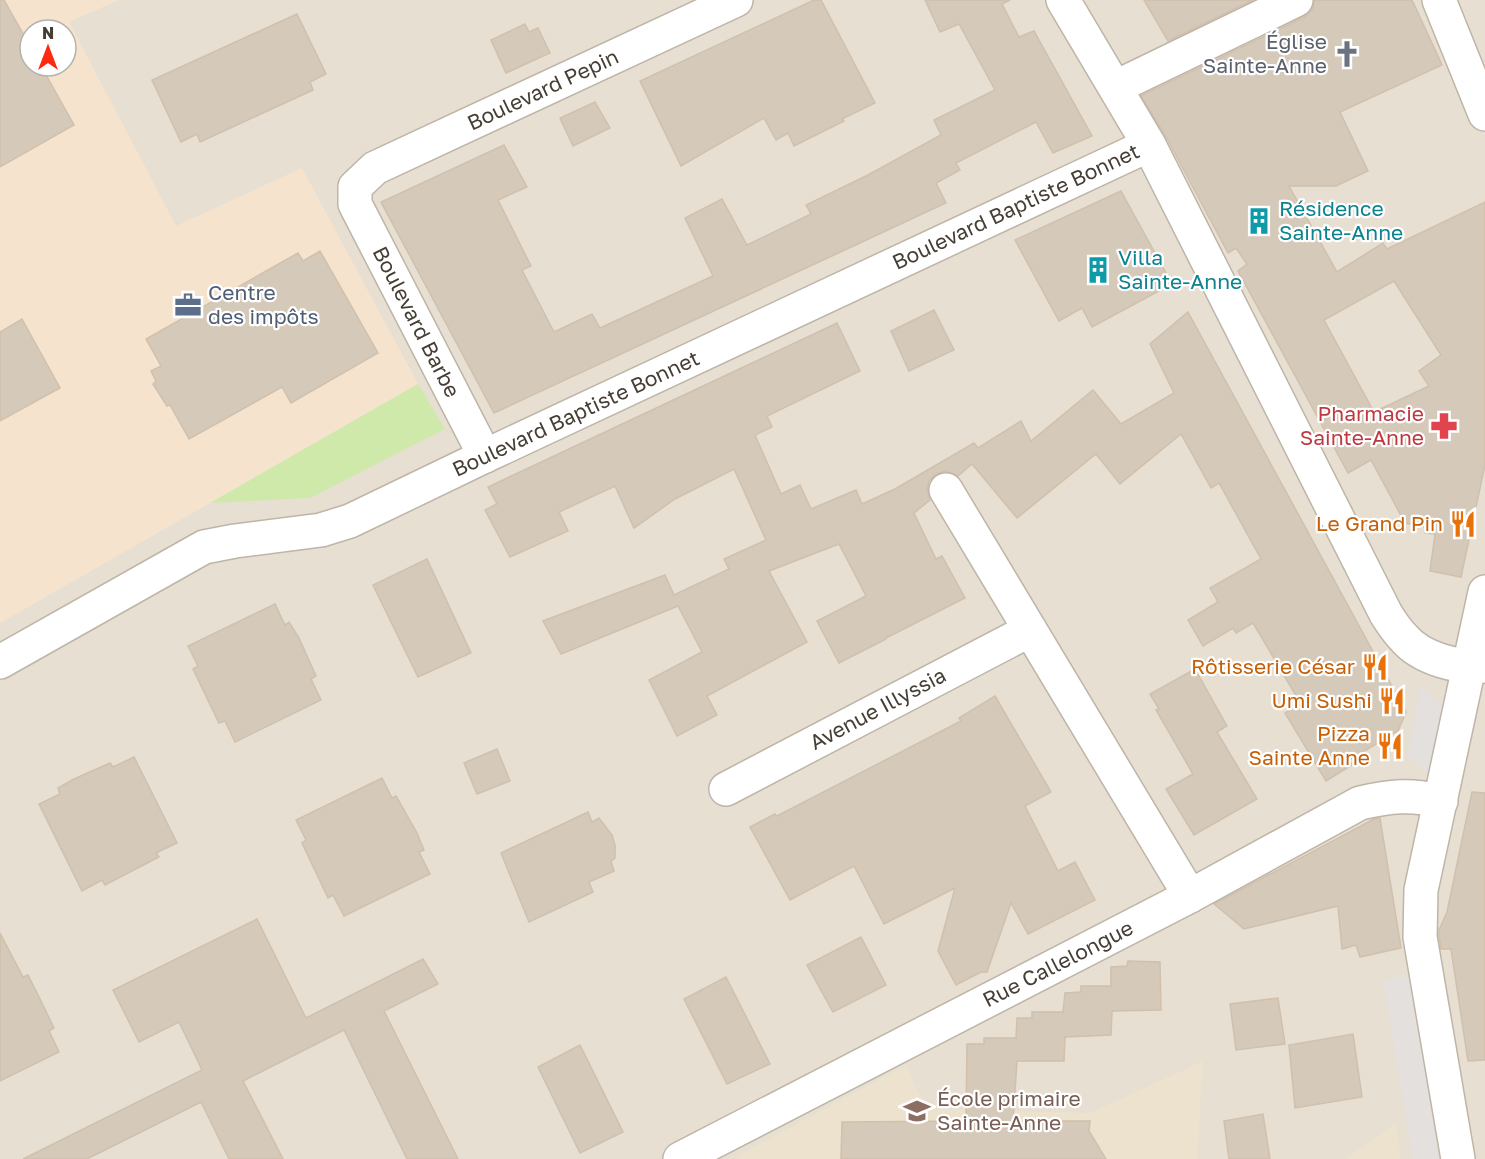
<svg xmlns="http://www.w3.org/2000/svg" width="1485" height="1159" font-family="'Golos Text',sans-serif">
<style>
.residential{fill:#e7dfd2;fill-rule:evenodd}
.commercial{fill:#f6e3ce;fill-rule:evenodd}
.education{fill:#ece2cd}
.green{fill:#cfe9ab}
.parking{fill:#e3e0dd}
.building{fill:#d5c9b9;stroke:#d0c0ac;stroke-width:1.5;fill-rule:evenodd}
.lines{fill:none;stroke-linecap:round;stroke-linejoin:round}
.minor-casing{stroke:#beb5a7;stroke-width:36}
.minor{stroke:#fff;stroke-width:33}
.labels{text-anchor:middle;stroke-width:4.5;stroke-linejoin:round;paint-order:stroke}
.worship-label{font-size:21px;fill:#5b616d;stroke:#fff;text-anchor:end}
.street-label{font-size:21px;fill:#453e34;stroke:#fff}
.culture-label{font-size:21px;fill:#0d838f;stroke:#fff;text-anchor:start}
.service-label{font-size:21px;fill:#4e5e75;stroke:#fff;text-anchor:start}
.health-label{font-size:21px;fill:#be3a42;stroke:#fff;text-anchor:end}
.food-label{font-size:21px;fill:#c56008;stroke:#fff;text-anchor:end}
.education-label{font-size:21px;fill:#785e54;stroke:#fff;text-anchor:start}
</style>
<rect width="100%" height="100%" fill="#f3eee4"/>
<!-- residential -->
<path class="residential" d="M0,0H1485V1159H0ZM30,30H66V66H30Z"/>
<!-- commercial -->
<path class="commercial" d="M0,0H119L69,22L176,226L302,168L418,384L0,623ZM30,30H66V66H30Z"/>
<!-- education -->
<g class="education">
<polygon points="1203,1061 1197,1159 737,1159 736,1157 906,1065 918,1093 937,1109 1090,1113"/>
<polygon points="1396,1123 1401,1159 1345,1159"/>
</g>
<!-- green -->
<polygon class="green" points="418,384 445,429 310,498 210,503"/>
<!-- parking -->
<g class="parking">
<polygon points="1421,687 1443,707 1429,774 1407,756"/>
<polygon points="1409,976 1439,1159 1413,1159 1383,980"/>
</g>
<!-- building -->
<g class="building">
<polygon points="0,0 4,0 30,46 30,66 41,66 74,125 0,167"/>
<polygon points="814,0 821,0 875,103 842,119 844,121 794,146 788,133 776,140 764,118 681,166 640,81"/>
<polygon points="925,0 1010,0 1002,4 1019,37 1034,31 1092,136 1053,153 1036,122 956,163 960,170 936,183 946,203 494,413 381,202 504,145 527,187 498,200 531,266 522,270 554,332 592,314 600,328 713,276 685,218 722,199 747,245 811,214 806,205 868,175 941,135 934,120 995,90 959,24 940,32"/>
<polygon points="1144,0 1253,0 1168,41"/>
<path d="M1315,0H1412L1442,65L1340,112L1368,171L1336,186H1289L1337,272L1383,243L1387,249L1485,202V465L1461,577L1430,571L1435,534L1425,533V527L1405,523L1371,460L1348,473L1238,271L1247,264L1236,248L1228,253L1165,135L1141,96L1304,17L1312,10ZM1394,281L1441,355L1419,371L1429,386L1374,412L1324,320Z"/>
<polygon points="297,14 326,74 310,82 313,90 200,142 197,134 181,142 152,80"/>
<polygon points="525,24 529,32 538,28 550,53 506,73 491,40"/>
<polygon points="595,102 610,128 573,146 560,118"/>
<polygon points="1121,191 1172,284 1092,327 1082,308 1059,321 1015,240"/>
<polygon points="320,251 378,353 291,403 282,387 189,439 170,405 167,406 153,384 156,381 151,371 161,366 146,339 298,253 303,261"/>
<polygon points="934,310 954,350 909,371 891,331"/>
<polygon points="1188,312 1406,712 1398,731 1349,760 1352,765 1326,781 1285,713 1301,704 1253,623 1236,633 1233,628 1203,646 1188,620 1218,602 1210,588 1261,559 1219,483 1211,488 1181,434 1120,484 1096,454 1017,518 972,464 958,476 946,471 936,474 929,481 927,490 930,500 914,513 936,559 942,556 965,598 886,638 886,639 839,663 817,621 866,596 839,544 769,571 807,642 707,696 717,715 677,736 649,680 702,652 678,606 561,654 543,621 665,575 674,595 729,569 724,559 766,540 734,469 675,499 634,528 615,486 559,512 568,531 510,557 485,510 497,504 488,487 837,323 860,371 767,416 772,427 755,435 781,494 800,485 811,509 856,490 862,504 895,489 974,443 978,448 1021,421 1031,441 1093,390 1121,424 1174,393 1150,344"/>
<polygon points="22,319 60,388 0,421 0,332"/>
<polygon points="427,559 471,653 418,677 373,585"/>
<polygon points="275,604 285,625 289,622 299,638 316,676 311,679 321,700 235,742 225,721 219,723 193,669 198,666 188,646"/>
<polygon points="1195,669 1227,726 1217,732 1257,799 1194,835 1166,789 1193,774 1156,710 1159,709 1150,694"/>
<polygon points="995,696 1051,792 1025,806 1058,871 1075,862 1095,900 1028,934 1011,903 987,972 981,972 956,985 938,951 955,888 884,924 854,866 790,900 750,827 775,814 777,816 961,721 959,718"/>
<polygon points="497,749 510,781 477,794 464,763"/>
<polygon points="134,757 177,843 156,853 159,857 105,885 102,880 82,891 39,804 60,794 58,788 74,779 110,763 113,767"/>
<polygon points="382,778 392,798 396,796 417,833 424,850 419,852 430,874 344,916 333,895 328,898 302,843 306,840 296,820"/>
<polygon points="1472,792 1485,793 1485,1060 1468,1061 1451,949 1441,949 1439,936 1439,930 1447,912"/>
<polygon points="588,812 592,822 599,818 612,835 615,845 615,858 611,861 614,871 589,882 593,892 529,922 501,853"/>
<polygon points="1380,818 1401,948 1360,957 1356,945 1342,949 1338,906 1244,929 1214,904 1374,819"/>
<polygon points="257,919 306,1018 423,959 438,984 384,1011 458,1159 407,1159 344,1030 243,1081 283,1159 229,1159 201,1102 87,1159 23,1159 202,1070 179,1022 139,1042 113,990"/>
<polygon points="0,933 23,977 28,975 41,1001 54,1028 49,1031 59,1052 0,1081"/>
<polygon points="861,937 886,985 833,1012 807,965"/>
<polygon points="1128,961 1160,962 1161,1010 1112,1011 1111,1035 1065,1037 1064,1061 1017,1061 1013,1121 1090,1121 1089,1131 1106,1159 841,1159 842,1122 966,1121 967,1044 984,1044 984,1038 1016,1038 1017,1018 1032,1018 1032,1012 1063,1012 1065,993 1081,992 1081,986 1111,986 1111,967 1127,966"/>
<polygon points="726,977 770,1064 727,1084 684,999"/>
<polygon points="1278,998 1285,1044 1236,1050 1230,1004"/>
<polygon points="1353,1034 1362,1097 1295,1108 1289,1045"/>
<polygon points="580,1045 623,1132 580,1153 538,1067"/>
<polygon points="1263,1114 1270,1159 1229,1159 1224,1121"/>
</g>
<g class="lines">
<defs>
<g id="minor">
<path d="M1063,0L1149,145L1386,614C1391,622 1396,630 1403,637C1421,659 1458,668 1485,666"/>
<polyline points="1439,0 1485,114"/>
<polyline points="1116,87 1296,0"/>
<polyline points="485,456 355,204 355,187 375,168 736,0"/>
<polyline points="946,490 1190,896"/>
<polyline points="0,662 204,547 235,541 321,530 350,521 485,456 1149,145"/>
<polyline points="726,789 1030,630"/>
<path d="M680,1159L1190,896L1360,803C1391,796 1410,794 1441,801"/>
<polyline points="1458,1159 1420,937 1421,890 1485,592"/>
</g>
</defs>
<!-- minor casing -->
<use href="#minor" class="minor-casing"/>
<!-- minor -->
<use href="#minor" class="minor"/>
</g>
<!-- icons -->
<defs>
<symbol id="church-bare" viewBox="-9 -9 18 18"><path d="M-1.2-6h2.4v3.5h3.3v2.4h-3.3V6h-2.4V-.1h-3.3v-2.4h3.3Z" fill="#6b7280" stroke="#fff" stroke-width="2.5" paint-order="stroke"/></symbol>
<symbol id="building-bare" viewBox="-9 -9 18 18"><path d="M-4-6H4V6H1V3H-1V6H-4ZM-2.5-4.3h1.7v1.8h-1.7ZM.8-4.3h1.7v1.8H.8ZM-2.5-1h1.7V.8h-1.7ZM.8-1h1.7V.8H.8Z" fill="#0f9aa8" stroke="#fff" stroke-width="2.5" paint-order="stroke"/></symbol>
<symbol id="office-bare" viewBox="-9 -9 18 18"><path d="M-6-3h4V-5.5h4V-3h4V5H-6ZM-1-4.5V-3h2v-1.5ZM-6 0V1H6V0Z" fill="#5c6f8a" stroke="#fff" stroke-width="2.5" paint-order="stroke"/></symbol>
<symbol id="pharmacy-bare" viewBox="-9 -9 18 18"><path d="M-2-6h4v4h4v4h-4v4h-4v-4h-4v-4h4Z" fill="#e0444e" stroke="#fff" stroke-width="2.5" paint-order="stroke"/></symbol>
<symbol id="restaurant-bare" viewBox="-9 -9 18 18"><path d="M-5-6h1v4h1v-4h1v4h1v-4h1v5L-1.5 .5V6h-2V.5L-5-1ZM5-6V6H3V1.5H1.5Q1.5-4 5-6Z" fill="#e8710a" stroke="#fff" stroke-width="2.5" paint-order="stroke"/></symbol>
<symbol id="school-bare" viewBox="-9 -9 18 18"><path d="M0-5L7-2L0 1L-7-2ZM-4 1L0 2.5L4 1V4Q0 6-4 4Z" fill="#8d6e63" stroke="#fff" stroke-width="2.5" paint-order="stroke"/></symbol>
</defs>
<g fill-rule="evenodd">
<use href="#church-bare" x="1328" y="35" width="38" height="38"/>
<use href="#building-bare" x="1240" y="202" width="38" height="38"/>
<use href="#building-bare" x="1079" y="251" width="38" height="38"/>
<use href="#office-bare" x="169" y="286" width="38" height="38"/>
<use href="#pharmacy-bare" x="1425" y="407" width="38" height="38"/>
<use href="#restaurant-bare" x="1444" y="505" width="38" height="38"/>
<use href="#restaurant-bare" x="1356" y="648" width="38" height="38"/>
<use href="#restaurant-bare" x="1373" y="682" width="38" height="38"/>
<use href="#restaurant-bare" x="1371" y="727" width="38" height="38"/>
<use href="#school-bare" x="898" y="1092" width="38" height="38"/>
</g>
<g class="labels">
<!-- worship labels -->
<g class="worship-label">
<text x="1327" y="49">Église<tspan x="1327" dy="24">Sainte-Anne</tspan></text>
</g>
<!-- street labels -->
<g class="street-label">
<text transform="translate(543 90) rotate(-25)" y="7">Boulevard Pepin</text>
<text transform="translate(1016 207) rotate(-25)" y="7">Boulevard Baptiste Bonnet</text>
<text transform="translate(416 322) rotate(63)" y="7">Boulevard Barbe</text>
<text transform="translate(576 414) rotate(-25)" y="7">Boulevard Baptiste Bonnet</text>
<text transform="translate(878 709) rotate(-28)" y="7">Avenue Illyssia</text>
<text transform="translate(1058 964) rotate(-27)" y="7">Rue Callelongue</text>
</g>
<!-- culture labels -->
<g class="culture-label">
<text x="1279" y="216">Résidence<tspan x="1279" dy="24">Sainte-Anne</tspan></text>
<text x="1118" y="265">Villa<tspan x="1118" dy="24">Sainte-Anne</tspan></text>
</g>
<!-- service labels -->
<g class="service-label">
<text x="208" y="300">Centre<tspan x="208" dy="24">des impôts</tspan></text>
</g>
<!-- health labels -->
<g class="health-label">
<text x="1424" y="421">Pharmacie<tspan x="1424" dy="24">Sainte-Anne</tspan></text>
</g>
<!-- food labels -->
<g class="food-label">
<text x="1443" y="531">Le Grand Pin</text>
<text x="1355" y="674">Rôtisserie César</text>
<text x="1372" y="708">Umi Sushi</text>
<text x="1370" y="741">Pizza<tspan x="1370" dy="24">Sainte Anne</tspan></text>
</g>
<!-- education labels -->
<g class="education-label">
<text x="937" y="1106">École primaire<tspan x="937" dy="24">Sainte-Anne</tspan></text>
</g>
</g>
<!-- north arrow -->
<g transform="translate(48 48)"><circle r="28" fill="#ffffff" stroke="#b5b2ae" stroke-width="1.5"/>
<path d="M0-4.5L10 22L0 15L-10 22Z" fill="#ff290f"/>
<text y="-9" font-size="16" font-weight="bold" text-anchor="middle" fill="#453e34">N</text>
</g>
</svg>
